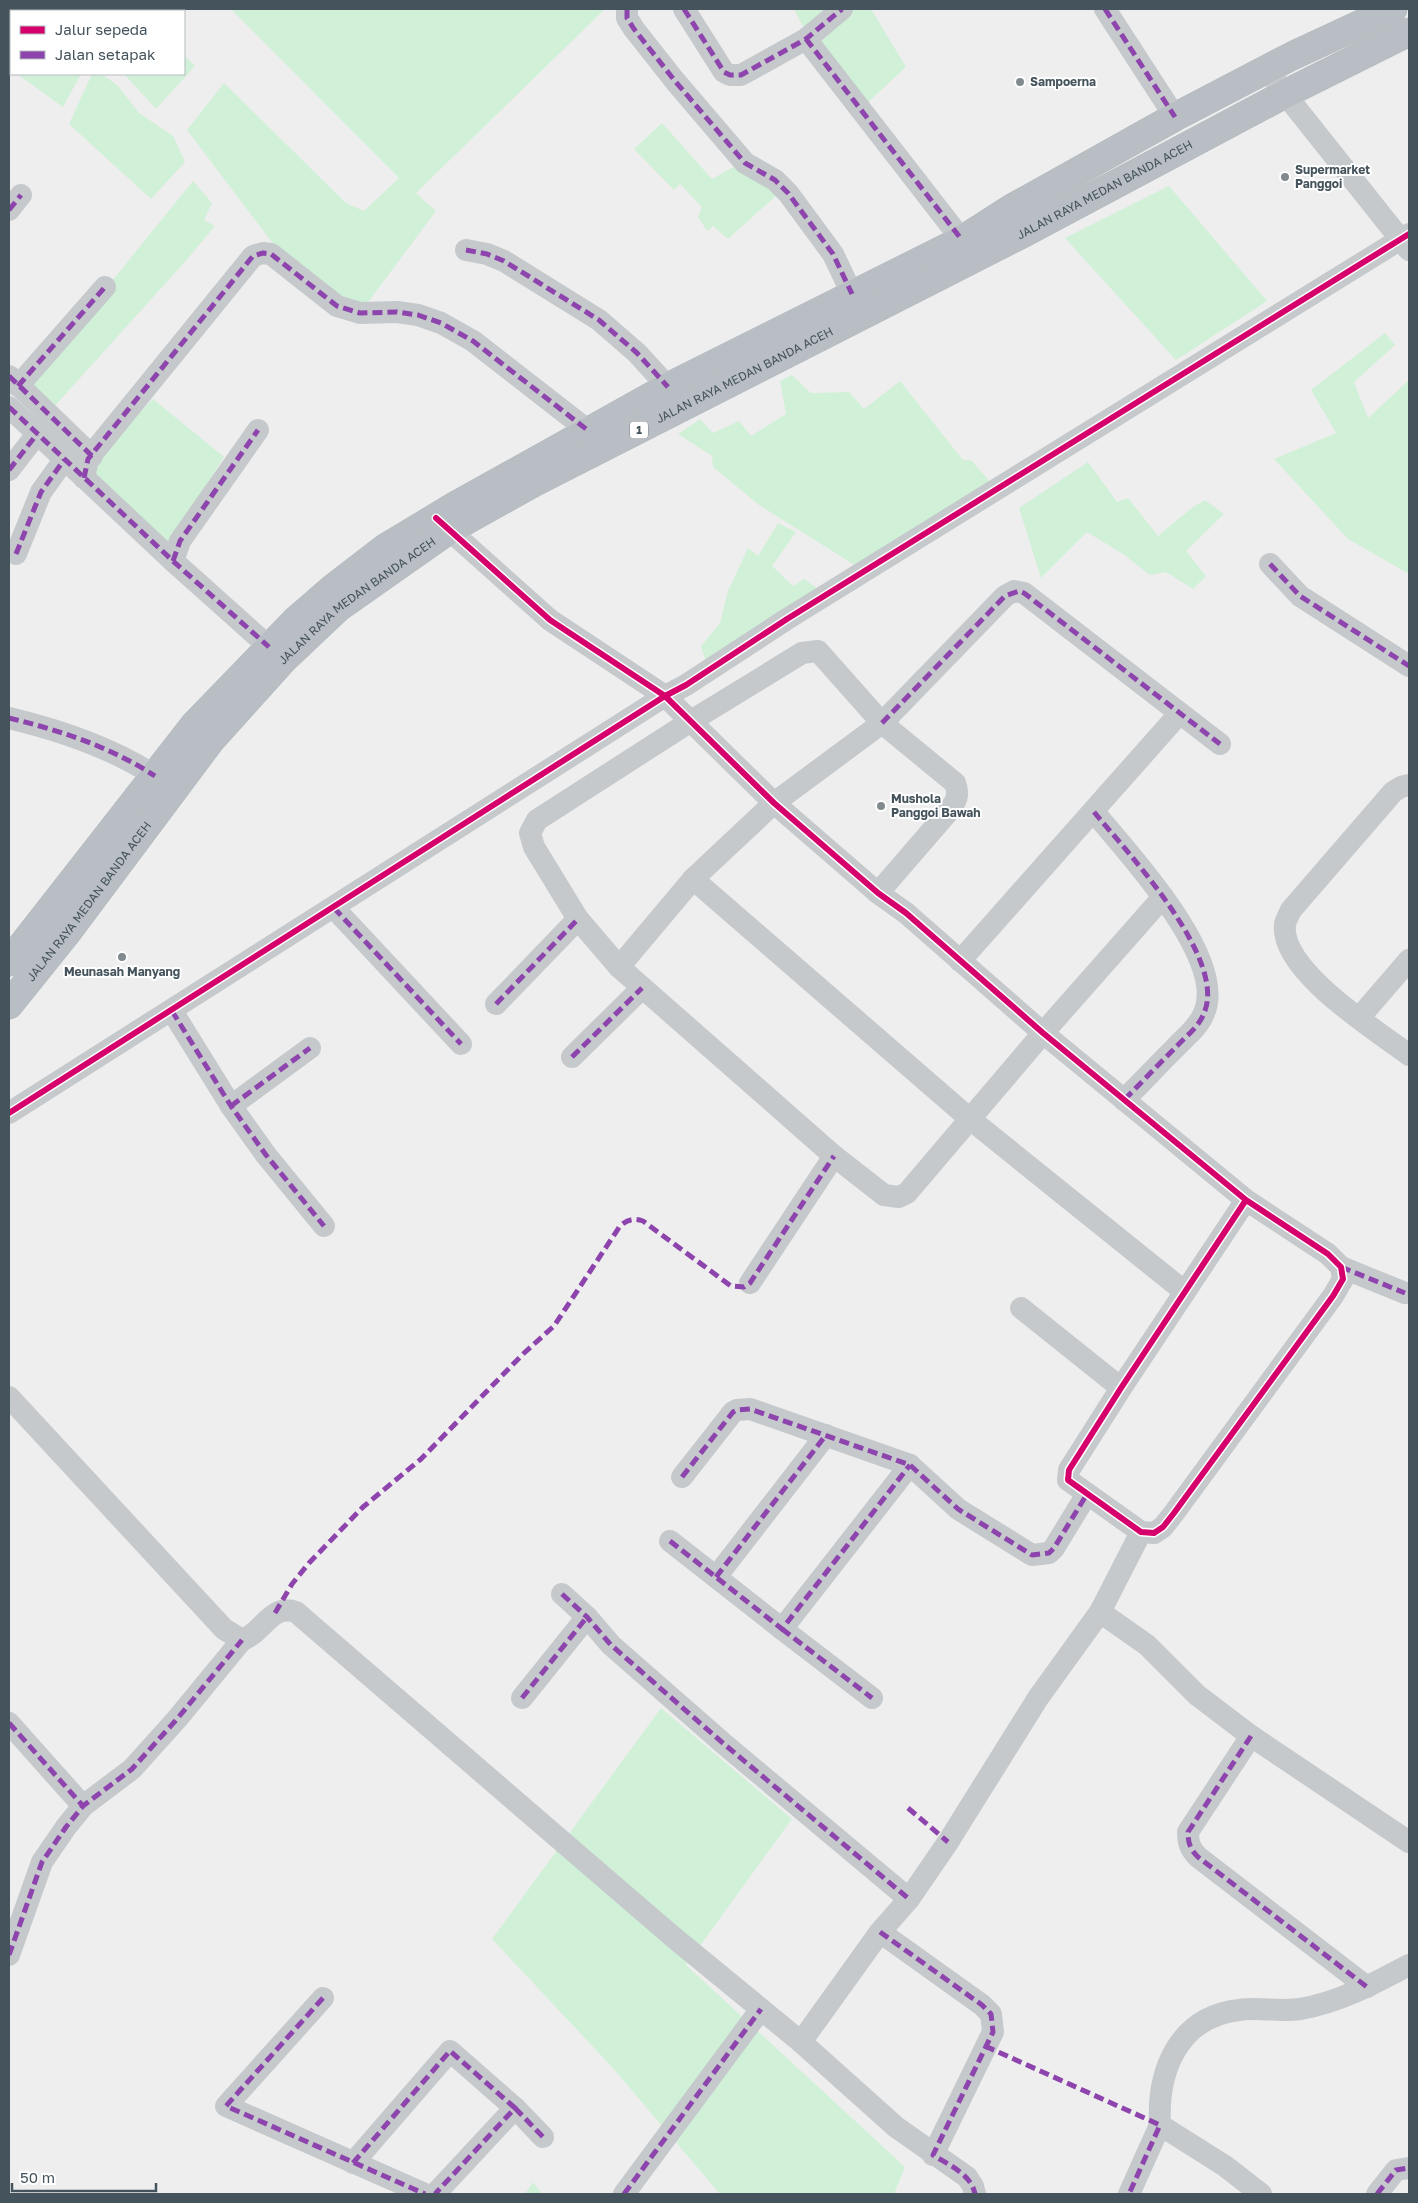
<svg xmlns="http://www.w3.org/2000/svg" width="1418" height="2203" font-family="'Golos Text',sans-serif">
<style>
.green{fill:#d1f0d8}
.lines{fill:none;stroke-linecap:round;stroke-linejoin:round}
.highway-casing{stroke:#b3babe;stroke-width:29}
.minor{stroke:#c5c9cc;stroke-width:22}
.highway{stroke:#b8bec3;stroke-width:28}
.quiet{stroke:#8e44ad;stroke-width:5;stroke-dasharray:10 5;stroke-linecap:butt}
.cycleway-casing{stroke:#fff;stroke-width:9}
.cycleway{stroke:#d6006c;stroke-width:6}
.poi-dot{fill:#808a8f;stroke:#fff;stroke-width:2}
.labels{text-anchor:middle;stroke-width:4;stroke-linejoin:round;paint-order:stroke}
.shield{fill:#fff;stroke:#7d878d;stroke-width:1}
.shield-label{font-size:11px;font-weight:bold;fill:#45545c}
.poi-label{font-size:12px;font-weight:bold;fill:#45545c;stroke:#fff;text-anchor:start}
.street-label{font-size:12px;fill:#45545c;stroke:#fff}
</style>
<rect width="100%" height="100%" fill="#efeeee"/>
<!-- green -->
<g class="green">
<polygon points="9,9 37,9 40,11 11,11 11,70 9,68"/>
<polygon points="61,9 119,9 117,11 63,11"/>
<polygon points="231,9 605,9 416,193 436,211 360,313 296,274 187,130 224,83 346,203 364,211 399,178"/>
<polygon points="794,9 832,9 806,32"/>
<polygon points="851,9 871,9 906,67 863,107 813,39"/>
<polygon points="184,55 195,66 156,109 124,74 184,74"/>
<polygon points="17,74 81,74 63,107"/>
<polygon points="92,74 102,74 118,86 139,113 173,136 185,162 151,199 69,124"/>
<polygon points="662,123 712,179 739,164 778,194 728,239 713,226 707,231 698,217 702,207 680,184 674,190 634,149"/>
<polygon points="193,181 212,203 204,220 215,226 183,264 51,410 26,387"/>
<polygon points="1169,186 1267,301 1176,360 1065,238"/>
<polygon points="1385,333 1395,345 1354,382 1368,418 1409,380 1409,574 1348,539 1274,459 1336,433 1311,390"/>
<polygon points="792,375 811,393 849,392 864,409 900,381 963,460 971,460 992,484 856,566 759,505 713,467 712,456 678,434 700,419 713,433 739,421 751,436 786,414 780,381"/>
<polygon points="153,399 224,457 167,547 86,468"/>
<polygon points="1088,462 1117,502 1128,498 1158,536 1193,507 1205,500 1224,514 1186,551 1206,576 1193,589 1166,572 1150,575 1123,554 1087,532 1041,578 1019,508"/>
<polygon points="778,523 796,532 772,566 793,586 804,579 824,593 707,666 701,646 720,623 728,591 748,548 758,556"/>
<polygon points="661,1708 792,1819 686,1965 905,2167 894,2194 720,2194 611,2066 492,1939"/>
<polygon points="533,2182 542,2194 525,2194"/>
</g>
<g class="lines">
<defs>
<g id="highway">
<polyline points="9,962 195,724 295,621 333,588 385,548 453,507 668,387 962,240 1012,208 1175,117 1292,56 1393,9"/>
<path id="s1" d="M9,1005L66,934L211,740L283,660L338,608L449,530L535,482L1022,234L1285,94L1409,32"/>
</g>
</defs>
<!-- highway casing -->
<use href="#highway" class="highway-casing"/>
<!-- minor -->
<g class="minor">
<polyline points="627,9 627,18 634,29 675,81 745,163 775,180 788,193 833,254 852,294"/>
<polyline points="684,9 724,72 730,75 741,75 806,39 842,9"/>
<polyline points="1105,9 1175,117"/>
<polyline points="806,39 962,240"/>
<polyline points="1267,69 1285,94 1409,250"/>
<polyline points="9,210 21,195"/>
<polyline points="466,250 487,254 504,261 599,320 637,353 668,387"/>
<polyline points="9,376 92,456"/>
<polyline points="18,386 105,287"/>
<polyline points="9,407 173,561 269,647"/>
<polyline points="9,470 37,434"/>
<polyline points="84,478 88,459 253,256 263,253 271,254 337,306 360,313 397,312 418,315 441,323 473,341 590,432"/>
<polyline points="438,520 550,620 665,696 774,803 878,893 906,913 1043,1033 1246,1200 1328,1254 1341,1267 1343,1279 1333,1296 1174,1513 1163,1527 1154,1533 1141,1532 1068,1480 1069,1470 1121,1388 1246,1200"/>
<polyline points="16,554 41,492 64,460"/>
<polyline points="173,561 180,541 258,430"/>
<polyline points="1270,564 1300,596 1409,666"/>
<path d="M9,718C59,730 111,747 155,776"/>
<path d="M1409,785L1401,787L1393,792L1291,910C1289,914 1286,920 1285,924C1279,970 1376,1030 1409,1055"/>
<path d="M1094,812C1127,852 1228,959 1204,1013C1199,1027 1185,1037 1175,1048C1158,1065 1141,1083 1124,1100"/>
<polyline points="693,879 970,1119 1185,1292"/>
<polyline points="1163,897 1043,1033 907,1193 899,1197 884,1195 834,1156 619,967 693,879 774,803 882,723 1005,596 1014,591 1024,593 1220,744"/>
<polyline points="334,908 461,1044"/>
<polyline points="960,961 1179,714"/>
<path d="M619,967L578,919L534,847L530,833L537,820L691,721L802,653L818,651L882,723L955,783C960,796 956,801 948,812L878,893"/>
<polyline points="496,1004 578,919"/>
<polyline points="172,1011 231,1106 266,1155 324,1226"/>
<polyline points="1359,1018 1409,960"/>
<polyline points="572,1057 642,988"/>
<polyline points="231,1106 310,1048"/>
<polyline points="9,1113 665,696 686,685 787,619 1409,234"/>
<polyline points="1341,1267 1405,1293"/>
<polyline points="750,1283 834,1156"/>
<polyline points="1021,1308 1121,1388"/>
<path d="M9,1397L224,1629L242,1640C263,1633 271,1603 296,1612L672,1936L801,2042L896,2127L967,2177L973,2186L975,2194"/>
<polyline points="682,1477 733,1412 737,1410 750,1409 910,1465 958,1509 1032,1555 1049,1553 1054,1548 1087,1494"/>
<polyline points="670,1541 782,1629 910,1465"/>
<polyline points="716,1577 826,1435"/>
<polyline points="562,1594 587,1617 611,1645 724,1744 909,1899"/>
<polyline points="1100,1612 1147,1645 1197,1695 1251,1736 1409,1842"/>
<polyline points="782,1629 872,1698"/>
<polyline points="522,1698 587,1617"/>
<polyline points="9,1723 83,1806"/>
<path d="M1251,1736L1188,1832C1188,1843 1190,1849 1198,1857L1367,1987"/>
<polyline points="880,1932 982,2005 991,2014 993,2032 933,2155"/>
<polyline points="9,1955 42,1862 66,1827 83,1806 132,1769 177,1719 242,1640"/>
<polyline points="323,1998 226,2106 425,2194"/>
<polyline points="801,2042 880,1932 909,1899 948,1842 1038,1698 1100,1612 1141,1532"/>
<polyline points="515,2108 543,2137"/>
<polyline points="353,2163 450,2051 515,2108 435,2194"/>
<polyline points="624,2194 761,2009"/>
<polyline points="1129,2194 1160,2125"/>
<path d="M1261,2194L1225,2166L1160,2125C1157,2071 1178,2017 1239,2010C1259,2007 1280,2012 1300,2009C1338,2003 1375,1983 1409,1965"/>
<polyline points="1377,2194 1396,2170 1409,2168"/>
</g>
<!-- highway -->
<use href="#highway" class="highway"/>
<!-- quiet -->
<g class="quiet">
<polyline points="627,9 627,18 634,29 675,81 745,163 775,180 788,193 833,254 852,294"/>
<polyline points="684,9 724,72 730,75 741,75 806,39 842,9"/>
<polyline points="1105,9 1175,117"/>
<polyline points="806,39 962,240"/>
<polyline points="9,210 21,195"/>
<polyline points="466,250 487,254 504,261 599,320 637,353 668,387"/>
<polyline points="9,376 92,456"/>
<polyline points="18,386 105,287"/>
<polyline points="9,407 173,561 269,647"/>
<polyline points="9,470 37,434"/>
<polyline points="84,478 88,459 253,256 263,253 271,254 337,306 360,313 397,312 418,315 441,323 473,341 590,432"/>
<polyline points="16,554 41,492 64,460"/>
<polyline points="173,561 180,541 258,430"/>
<polyline points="1270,564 1300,596 1409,666"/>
<path d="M9,718C59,730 111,747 155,776"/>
<polyline points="882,723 1005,596 1019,591 1024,593 1220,744"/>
<path d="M1094,812C1127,852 1228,959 1204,1013C1199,1027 1185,1037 1175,1048C1158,1065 1141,1083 1124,1100"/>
<polyline points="334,908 461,1044"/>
<polyline points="496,1004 578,919"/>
<polyline points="172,1011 231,1106 266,1155 324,1226"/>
<polyline points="572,1057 642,988"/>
<polyline points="231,1106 310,1048"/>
<polyline points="1341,1267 1405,1293"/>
<polyline points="682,1477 733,1412 737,1410 750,1409 910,1465 958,1509 1032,1555 1049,1553 1054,1548 1087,1494"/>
<polyline points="670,1541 782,1629 910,1465"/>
<polyline points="716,1577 826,1435"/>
<polyline points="562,1594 587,1617 611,1645 724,1744 909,1899"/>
<path d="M275,1613L292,1584L309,1563L363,1507L421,1459L523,1354L554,1326L620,1226C628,1219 634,1218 643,1221L731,1286L744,1287L750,1283L834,1156"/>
<polyline points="782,1629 872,1698"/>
<polyline points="522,1698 587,1617"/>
<polyline points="9,1723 83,1806"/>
<path d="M1251,1736L1188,1832C1188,1843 1190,1849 1198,1857L1367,1987"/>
<polyline points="908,1808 948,1842"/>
<path d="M880,1932L982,2005L991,2014L993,2032L933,2155C949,2165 971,2174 975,2194"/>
<polyline points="9,1955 42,1862 66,1827 83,1806 132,1769 177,1719 242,1640"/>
<polyline points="323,1998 226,2106 425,2194"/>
<polyline points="985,2046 1160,2125 1129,2194"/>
<polyline points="515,2108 543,2137"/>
<polyline points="353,2163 450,2051 515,2108 435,2194"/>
<polyline points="624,2194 761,2009"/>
<polyline points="1377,2194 1396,2170 1409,2168"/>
</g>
<defs>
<g id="cycleway">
<polyline points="436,518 550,620 665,696 774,803 878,893 906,913 1043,1033 1246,1200 1328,1254 1341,1267 1343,1279 1333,1296 1174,1513 1163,1527 1154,1533 1141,1532 1068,1480 1069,1470 1121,1388 1246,1200"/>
<polyline points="9,1113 665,696 686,685 787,619 1409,234"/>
</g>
</defs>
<!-- cycleway casing -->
<use href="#cycleway" class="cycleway-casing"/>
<!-- cycleway -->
<use href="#cycleway" class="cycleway"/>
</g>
<!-- markers -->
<g class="poi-dot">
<circle cx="1020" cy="82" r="5"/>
<circle cx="1285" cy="177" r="5"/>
<circle cx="881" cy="806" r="5"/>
<circle cx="122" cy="957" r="5"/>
</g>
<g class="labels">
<!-- shield labels -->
<rect class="shield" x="630" y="421.5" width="18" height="17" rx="4"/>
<g class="shield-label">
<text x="639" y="434">1</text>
</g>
<!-- poi labels -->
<g class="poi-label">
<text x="1030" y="86">Sampoerna</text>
<text x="1295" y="174">Supermarket<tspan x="1295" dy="14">Panggoi</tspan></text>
<text x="891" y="803">Mushola<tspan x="891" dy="14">Panggoi Bawah</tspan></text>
<text x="122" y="976" text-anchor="middle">Meunasah Manyang</text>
</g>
<!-- street labels -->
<g class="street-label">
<text dy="4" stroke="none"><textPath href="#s1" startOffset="1391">JALAN RAYA MEDAN BANDA ACEH</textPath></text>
<text dy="4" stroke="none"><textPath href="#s1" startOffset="986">JALAN RAYA MEDAN BANDA ACEH</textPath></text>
<text dy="4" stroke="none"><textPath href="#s1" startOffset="536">JALAN RAYA MEDAN BANDA ACEH</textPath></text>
<text dy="4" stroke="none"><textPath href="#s1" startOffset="131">JALAN RAYA MEDAN BANDA ACEH</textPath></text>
</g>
</g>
<!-- border -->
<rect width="1418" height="2203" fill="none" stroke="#45545c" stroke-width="20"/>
<!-- legend -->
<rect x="10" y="10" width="175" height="65" fill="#ffffff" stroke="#b5bbbe"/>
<rect x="20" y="26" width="25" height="8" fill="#d6006c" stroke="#b5bbbe"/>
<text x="55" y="35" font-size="15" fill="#45545c">Jalur sepeda</text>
<rect x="20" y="51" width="25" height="8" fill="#8e44ad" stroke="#b5bbbe"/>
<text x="55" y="60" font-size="15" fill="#45545c">Jalan setapak</text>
<!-- scale -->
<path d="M12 2183v8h144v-8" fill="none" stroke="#45545c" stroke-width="2.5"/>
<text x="20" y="2183" font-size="15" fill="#45545c" stroke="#ffffff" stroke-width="4" paint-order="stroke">50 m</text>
</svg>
